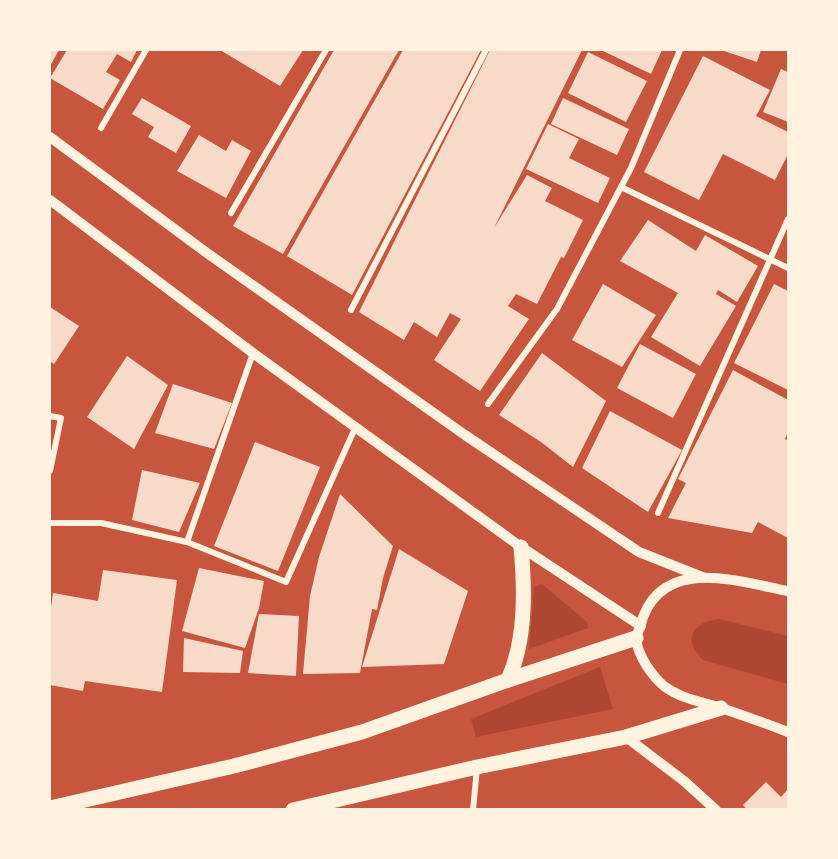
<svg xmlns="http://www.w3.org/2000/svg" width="838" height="859" font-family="Arial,sans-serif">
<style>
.green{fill:#ae4732}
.building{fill:#f7dbc8}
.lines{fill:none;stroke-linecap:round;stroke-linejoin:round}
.minor{stroke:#fff3e0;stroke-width:6}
.tertiary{stroke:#fff3e0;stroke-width:10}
.primary{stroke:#fff3e0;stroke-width:15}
</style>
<rect width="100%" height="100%" fill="#c8553d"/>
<!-- green -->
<g class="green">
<polygon points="542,584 587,622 588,628 529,649 534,587"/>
<path d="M719,619L788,636V684L703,660C682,640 692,622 719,619Z"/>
<polygon points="600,667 613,709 476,737 471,719"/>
</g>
<!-- building -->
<g class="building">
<polygon points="50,50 59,50 50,66"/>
<polygon points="67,50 137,50 131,62 117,54 106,72 120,80 103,109 50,78"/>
<polygon points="220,50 303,50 280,86"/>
<polygon points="334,50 399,50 283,254 233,226"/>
<polygon points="403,50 481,50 352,295 287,256"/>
<polygon points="490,50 582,50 494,228 527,175 552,188 545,201 583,220 564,258 561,257 537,304 516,294 508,306 529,319 480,391 434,360 461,319 450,313 437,337 414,322 404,340 359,312"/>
<polygon points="601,50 662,50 651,74"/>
<polygon points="721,50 761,50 757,62"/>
<polygon points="588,52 647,81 626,122 568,93"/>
<polygon points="703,56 770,90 756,116 788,132 788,154 775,180 723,154 699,200 644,172"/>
<polygon points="781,69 788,72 788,122 763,112"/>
<polygon points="142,98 191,126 176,153 148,137 154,127 132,114"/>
<polygon points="563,98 629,129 617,155 551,124"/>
<polygon points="548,124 579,139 569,158 610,178 598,203 526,169"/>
<polygon points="199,135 226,151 232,140 251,151 226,198 177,171"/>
<polygon points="648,220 696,251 705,235 758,266 737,302 718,290 716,294 736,306 700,366 651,337 678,293 620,261"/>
<polygon points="603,284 656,315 622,367 572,340"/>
<polygon points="774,284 788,291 788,390 734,363"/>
<polygon points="50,307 79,326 54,364 50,361"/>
<polygon points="640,344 696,374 673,418 617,388"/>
<polygon points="542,353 606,401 573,467 541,442 499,415"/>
<polygon points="127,356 168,385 134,449 87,417"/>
<polygon points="733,370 788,400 788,432 785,439 788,441 788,538 758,522 752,533 668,518 686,483 678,479"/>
<polygon points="173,384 232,403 214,449 155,433"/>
<polygon points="610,411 682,450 648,512 582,468"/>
<polygon points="255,442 320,467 278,571 214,546"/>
<polygon points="142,470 200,483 179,532 132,520"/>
<polygon points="340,494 393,546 383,578 377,610 372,609 360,673 303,674 310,596 319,557"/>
<polygon points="399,549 468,591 444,664 362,667"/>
<polygon points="199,568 264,581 259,608 245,648 182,631"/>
<polygon points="103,570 177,580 162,692 85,681 83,691 50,685 50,614 53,593 98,601"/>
<polygon points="259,614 299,616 296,676 248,673"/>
<polygon points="184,638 243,651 240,673 183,672"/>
<polygon points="766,782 781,797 788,789 788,810 747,810 743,805"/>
</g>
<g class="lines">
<!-- minor -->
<g class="minor">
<polyline points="101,128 146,50"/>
<polyline points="621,187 788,268"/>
<polyline points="231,213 326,50"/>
<polyline points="351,310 486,50"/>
<polyline points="488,404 557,309 631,168 680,50"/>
<polyline points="50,416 61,418 50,471"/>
<polyline points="658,513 788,219"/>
<polyline points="50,523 101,523 187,542 286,582 356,426"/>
<polyline points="187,542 253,353"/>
<polyline points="473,810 477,768"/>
</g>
<!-- tertiary -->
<g class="tertiary">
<polyline points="50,137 207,253 465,435 639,552 702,577"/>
<polyline points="50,200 253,353 521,547 641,626"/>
<path d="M788,591C736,581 658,554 640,627C639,631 636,635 636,639C638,656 652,676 664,686C681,699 703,702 724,709C745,716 767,724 788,732"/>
<polyline points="626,737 684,781 716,810"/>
</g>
<!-- primary -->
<g class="primary">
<path d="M508,680C526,640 525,590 521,547"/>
<polyline points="50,808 234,766 362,732 508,680 636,638"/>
<polyline points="293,810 477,767 626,737 721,708"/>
</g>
</g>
<!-- border -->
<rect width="838" height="859" fill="none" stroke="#fff3e0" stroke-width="102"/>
</svg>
